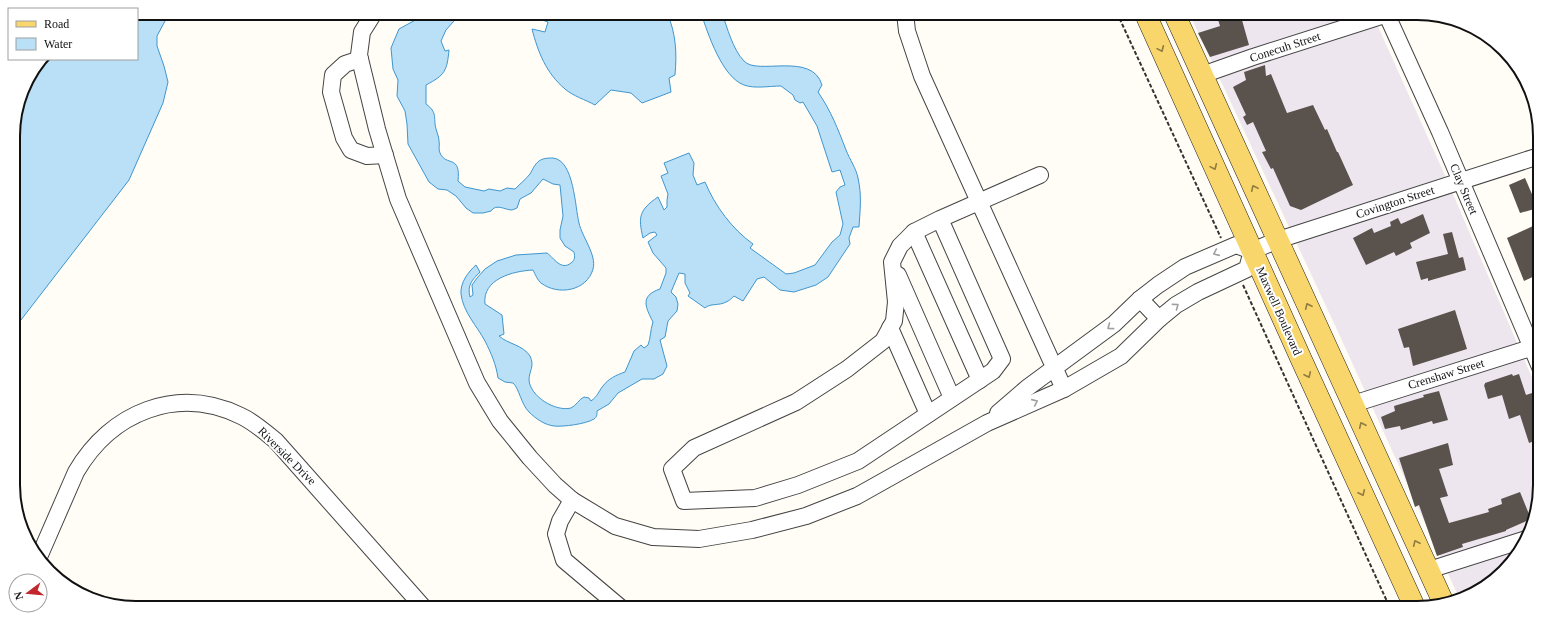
<svg xmlns="http://www.w3.org/2000/svg" width="1553" height="621" font-family="Georgia,serif">
<style>
.industrial{fill:#eee6ef}
.water{fill:#b9e0f7;stroke:#3f96cf}
.building{fill:#5a524d}
.lines{fill:none;stroke-linecap:round;stroke-linejoin:round}
.minor-casing{stroke:#444;stroke-width:18}
.major-casing{stroke:#222;stroke-width:22}
.path{stroke:#333;stroke-width:2;stroke-dasharray:4 2;stroke-linecap:butt}
.minor{stroke:#fff;stroke-width:16}
.major{stroke:#f9d66b;stroke-width:21}
.oneway{stroke:#917d42}
.oneway2{stroke:#a0a0a0}
.labels{text-anchor:middle;stroke-width:4;stroke-linejoin:round;paint-order:stroke}
.street-label{font-size:12px;fill:#111;stroke:#fff}
.rim{fill:none;stroke:#111;stroke-width:2}
</style>
<rect width="100%" height="100%" fill="#fffdf5"/>
<!-- industrial -->
<polygon class="industrial" points="1189,13 1372,13 1443,171 1540,396 1540,485 1533,525 1515,560 1492,583 1460,600 1339,334"/>
<!-- water -->
<g class="water">
<polygon points="137,13 175,13 165,21 157,36 157,46 164,66 168,82 163,103 129,180 14,329 13,128 26,82 43,59 137,59"/>
<path d="M422,13H461L446,30L441,41L445,51L449,50C447,71 445,75 426,85V104C438,113 433,117 436,129C437,133 439,137 439,141C440,145 438,149 440,153C446,167 461,154 458,181L465,187L484,191L489,189L500,191L507,188L515,189C520,184 526,179 530,174C533,169 534,165 539,161C543,158 549,158 553,158C574,160 575,207 579,223C582,237 597,255 593,269C587,291 558,296 541,283C538,281 535,274 533,270C513,271 482,279 485,304L502,315L504,334L499,336C508,344 523,345 530,356C535,366 529,371 529,380C530,396 555,412 571,408C576,406 579,399 584,397L589,398L591,401C598,396 598,392 603,386C608,379 616,375 625,372L634,351L641,345L644,348L648,345C651,337 650,331 653,322C646,308 639,296 660,289L666,273V268L653,253L648,242L657,235L655,232L650,233L643,238C638,217 639,210 658,197L664,210L667,207V200L668,194L661,176L668,173L664,163L689,153L694,163L693,175L697,185L705,182C715,206 732,229 753,244L750,248L786,274L794,273L815,265L832,242L840,235L843,224L836,192L840,187L845,185L840,170L832,172L817,126L803,102L800,103L795,100L793,95L781,86C769,86 755,89 744,85C722,77 708,34 701,13H722C727,27 733,50 744,61C757,76 812,51 822,85L818,92C831,111 838,129 846,150C850,160 856,168 858,178C862,195 860,211 859,227H853L849,238L850,244L828,277L816,285L794,292L780,290L764,277L757,279L743,301L734,296C732,298 729,301 726,302C719,306 710,303 705,308L688,296L690,293L685,283V274L679,273L671,292L676,297L678,304L677,311L668,321L665,337L660,340L667,366L663,374L654,379H642L618,393L609,404L597,411C597,415 597,417 594,419C586,424 563,427 554,426C545,425 536,419 529,412C521,404 519,388 513,383L505,382L498,378C496,364 491,353 485,341C477,326 463,312 461,294C460,283 468,272 476,265L480,272C472,280 467,285 470,297L473,295L472,285L477,278L485,269L497,261L516,255L547,253C554,258 561,271 571,263C575,260 575,257 574,252L565,246L560,238V230L563,216L560,185L553,184L543,179L531,193L520,199L517,208L512,210C505,210 496,203 491,211L483,213H473L466,208L456,196L447,190L438,189L429,182L408,144L407,124L405,111L397,96L398,80L393,69L391,48L399,29L419,18Z"/>
<path d="M521,13H667C676,33 677,53 675,75L669,78L671,92L642,103L631,93L611,90L595,105C586,100 573,96 565,89C546,73 538,52 532,29L545,32L548,22Z"/>
</g>
<!-- building -->
<g class="building">
<polygon points="1216,13 1240,13 1249,45 1210,57 1198,33 1220,26"/>
<polygon points="1265,65 1266,76 1271,74 1287,113 1313,105 1325,130 1327,129 1337,152 1338,152 1353,185 1301,210 1290,206 1273,168 1271,169 1262,152 1266,151 1253,122 1247,125 1243,117 1246,115 1233,87 1246,80 1244,72"/>
<polygon points="1525,178 1538,208 1520,213 1509,185"/>
<polygon points="1423,214 1430,233 1410,243 1412,248 1396,256 1394,252 1366,265 1353,238 1372,228 1374,233 1391,226 1390,222 1398,218 1401,224"/>
<polygon points="1533,226 1539,241 1539,274 1524,281 1507,238"/>
<polygon points="1452,232 1459,258 1463,257 1466,270 1428,281 1428,278 1421,280 1416,262 1448,254 1443,234"/>
<polygon points="1455,310 1467,349 1413,366 1409,347 1404,348 1398,329"/>
<polygon points="1512,374 1513,376 1519,374 1526,395 1532,393 1540,417 1540,439 1529,443 1520,415 1509,419 1502,395 1488,399 1484,385 1485,384 1485,383"/>
<polygon points="1439,391 1448,420 1433,424 1432,421 1401,430 1400,426 1385,429 1381,417 1395,411 1394,406 1424,397 1423,395"/>
<polygon points="1448,443 1453,465 1439,469 1448,496 1440,498 1449,523 1489,512 1488,509 1502,504 1501,499 1520,492 1531,519 1506,530 1506,531 1462,544 1463,547 1437,556 1419,505 1415,507 1399,458"/>
</g>
<g class="lines">
<defs>
<g id="minor">
<polyline points="374,13 362,32 359,55 377,129 398,199 477,383 500,421 530,458 555,485 572,500"/>
<polyline points="905,13 907,31 922,76 1064,389"/>
<polyline points="1386,13 1440,132 1540,367"/>
<polyline points="360,59 345,64 333,75 331,92 344,138 351,150 367,156 385,155"/>
<polyline points="1202,75 1253,57 1391,13"/>
<polyline points="940,219 1002,359 993,371 858,461 798,485 755,498 684,501 672,469 694,448 796,402 847,369 883,341 894,321 896,302 892,262 900,246 914,232 940,219 1040,175"/>
<polyline points="914,232 980,380"/>
<polyline points="1252,251 1278,240 1539,156"/>
<polyline points="898,275 952,398"/>
<polyline points="1140,299 1159,319"/>
<polyline points="890,328 928,414"/>
<polyline points="1353,404 1540,345"/>
<polyline points="998,413 1027,388 1114,324 1140,299 1158,285 1185,267 1236,245 1252,251"/>
<path d="M39,557L76,472C111,412 177,385 241,416C254,422 265,432 276,441L424,608"/>
<polyline points="1429,570 1526,539"/>
<polyline points="621,608 564,560 556,534 560,521 572,500 615,526 653,537 699,539 752,530 806,516 857,496 987,423 1064,389 1121,356 1159,319 1176,305 1198,292 1247,269 1252,251"/>
</g>
<g id="major">
<polyline points="1145,13 1302,361 1415,608"/>
<polyline points="1174,13 1444,604"/>
</g>
</defs>
<!-- minor casing -->
<use href="#minor" class="minor-casing"/>
<!-- major casing -->
<use href="#major" class="major-casing"/>
<!-- path -->
<g class="path">
<polyline points="1117,13 1221,238"/>
<polyline points="1243,285 1390,608"/>
</g>
<!-- minor -->
<use href="#minor" class="minor"/>
<!-- major -->
<use href="#major" class="major"/>
</g>
<!-- one-way arrows -->
<defs><path id="oneway-chevron" d="M-2-3.5L2.5 0L-2 3.5" fill="none" stroke-width="1.6" stroke-linecap="round" stroke-linejoin="round"/></defs>
<g class="oneway">
<use href="#oneway-chevron" transform="translate(1161 49) rotate(66)"/>
<use href="#oneway-chevron" transform="translate(1214 167) rotate(66)"/>
<use href="#oneway-chevron" transform="translate(1254 188) rotate(-115)"/>
<use href="#oneway-chevron" transform="translate(1308 306) rotate(-115)"/>
<use href="#oneway-chevron" transform="translate(1308 375) rotate(65)"/>
<use href="#oneway-chevron" transform="translate(1362 425) rotate(-115)"/>
<use href="#oneway-chevron" transform="translate(1362 493) rotate(65)"/>
<use href="#oneway-chevron" transform="translate(1416 543) rotate(-115)"/>
</g>
<g class="oneway2">
<use href="#oneway-chevron" transform="translate(1216 253) rotate(156)"/>
<use href="#oneway-chevron" transform="translate(1176 306) rotate(-36)"/>
<use href="#oneway-chevron" transform="translate(1110 327) rotate(143)"/>
<use href="#oneway-chevron" transform="translate(1035 402) rotate(-24)"/>
</g>
<g class="labels">
<!-- street labels -->
<g class="street-label">
<text transform="translate(1285 47) rotate(-18)" y="4">Conecuh Street</text>
<text transform="translate(1464 189) rotate(67)" y="4">Clay Street</text>
<text transform="translate(1395 202) rotate(-18)" y="4">Covington Street</text>
<text transform="translate(1279 311) rotate(66)" y="4">Maxwell Boulevard</text>
<text transform="translate(1446 374) rotate(-17)" y="4">Crenshaw Street</text>
<text transform="translate(287 456) rotate(45)" y="4">Riverside Drive</text>
</g>
</g>
<!-- crop -->
<path d="M0 0H1553V621H0ZM136 20H1417A116 116 0 0 1 1533 136V485A116 116 0 0 1 1417 601H136A116 116 0 0 1 20 485V136A116 116 0 0 1 136 20Z" fill="#fff" fill-rule="evenodd"/>
<path class="rim" d="M136 20H1417A116 116 0 0 1 1533 136V485A116 116 0 0 1 1417 601H136A116 116 0 0 1 20 485V136A116 116 0 0 1 136 20Z"/>
<!-- legend -->
<rect x="8" y="8" width="130" height="52" fill="#ffffff" stroke="#a0a0a0"/>
<rect x="16" y="21" width="20" height="6" fill="#f9d66b" stroke="#a0a0a0"/>
<text x="44" y="28" font-size="12" fill="#111111">Road</text>
<rect x="16" y="38" width="20" height="12" fill="#b9e0f7" stroke="#a0a0a0"/>
<text x="44" y="48" font-size="12" fill="#111111">Water</text>
<!-- north arrow -->
<g transform="translate(28 593) rotate(254)"><circle r="19" fill="#ffffff" stroke="#a0a0a0"/>
<path d="M0-3L7 15L0 10L-7 15Z" fill="#c4262e"/>
<text y="-6" font-size="11" font-weight="bold" text-anchor="middle" fill="#111111">N</text>
</g>
</svg>
